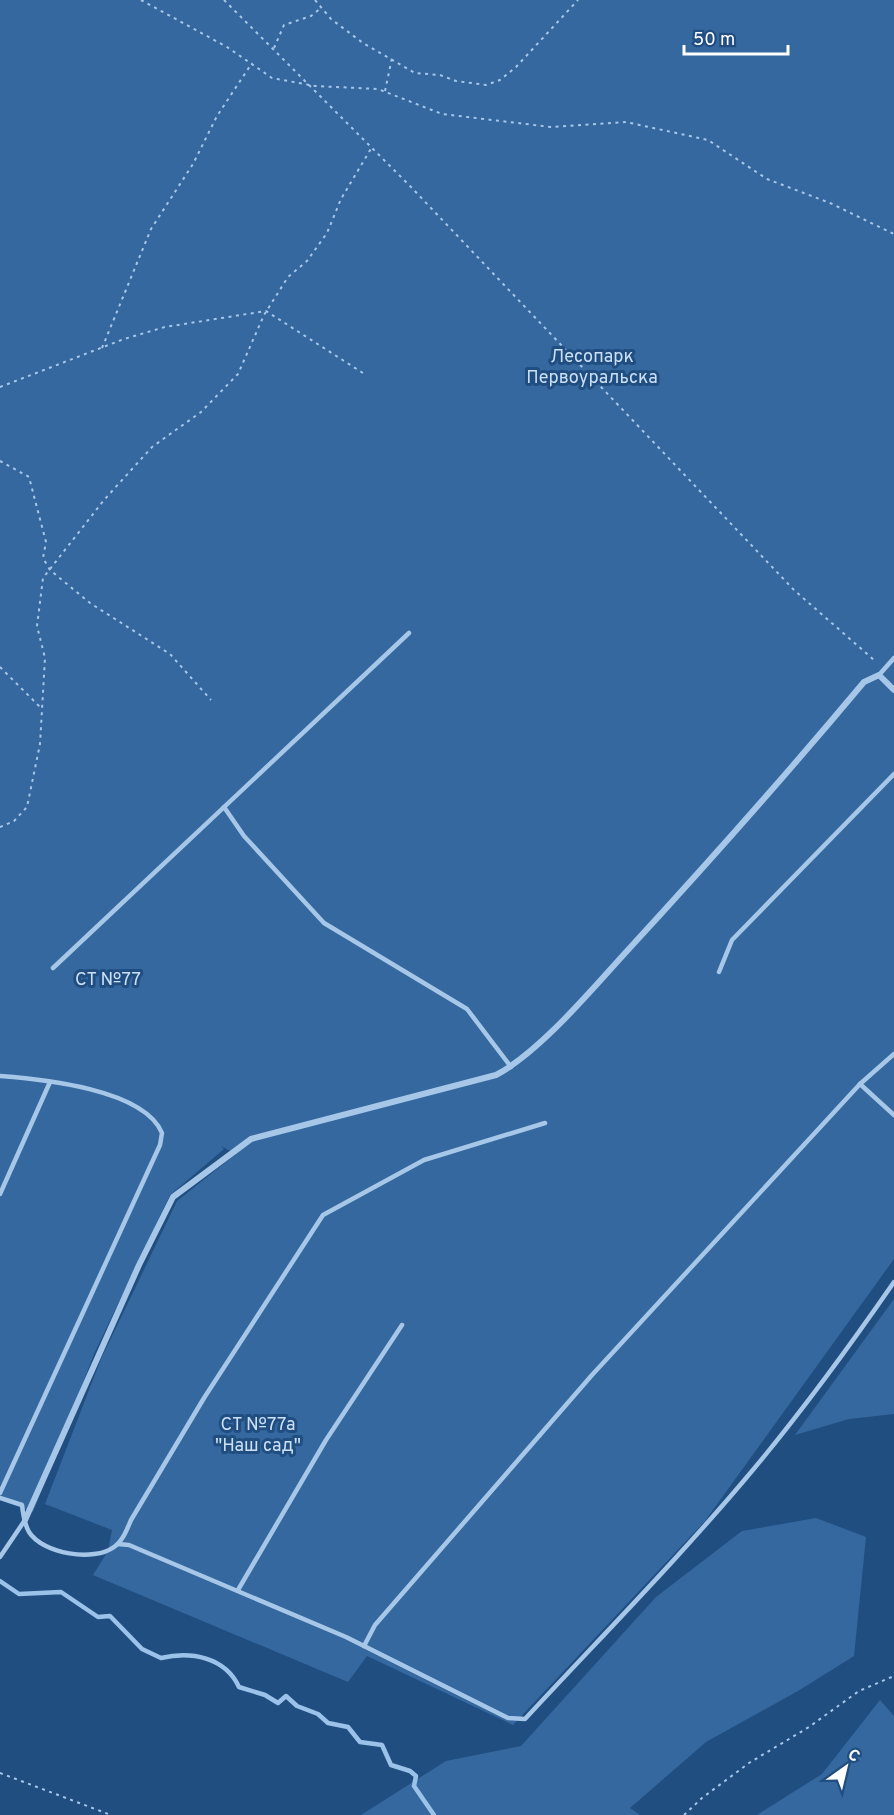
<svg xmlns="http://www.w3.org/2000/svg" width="894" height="1815" viewBox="0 0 894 1815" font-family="Overpass,sans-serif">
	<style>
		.green { fill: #35689f }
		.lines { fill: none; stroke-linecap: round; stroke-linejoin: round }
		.stream { stroke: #9bc2e9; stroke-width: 4.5 }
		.path { stroke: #a7c7e8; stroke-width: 2; stroke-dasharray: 3 4.5; stroke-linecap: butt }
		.service { stroke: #a7c7e8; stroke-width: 4.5 }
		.minor { stroke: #a7c7e8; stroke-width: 6 }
		.labels { text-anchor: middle; stroke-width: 6; stroke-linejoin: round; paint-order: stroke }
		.park-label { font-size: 18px; fill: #cbe0f6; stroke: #214e81 }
	</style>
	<rect width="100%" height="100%" fill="#214e81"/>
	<!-- green -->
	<g class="green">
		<polygon points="0,0 894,0 894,1259 705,1521 513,1725 367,1656 348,1682 93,1575 108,1551 112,1530 45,1504 101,1359 177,1201 236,1154 221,1146 224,1149 170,1195 94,1354 33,1512 0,1500"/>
		<polygon points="894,1299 894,1414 849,1419 795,1435"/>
		<polygon points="816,1518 866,1537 854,1656 798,1691 706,1742 630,1808 640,1815 361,1815 446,1761 521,1746 656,1597 742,1531"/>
		<polygon points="880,1700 894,1716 894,1815 757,1815 822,1774"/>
	</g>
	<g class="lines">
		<!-- stream -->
		<path class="stream" d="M0 1581 19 1594 61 1592 98 1617 110 1616 142 1649 161 1658C191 1651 225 1657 239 1687L265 1695 278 1703 286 1696 297 1706 318 1714 328 1723 348 1727 360 1742 382 1745 391 1765 410 1771 416 1776 414 1786 434 1815"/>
		<!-- path -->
		<g class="path">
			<polyline points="141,0 227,47 272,78 315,86 378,89 442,114 551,127 626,122 708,140 767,179 830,203 894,234"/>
			<polyline points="224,0 411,187 794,590 874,660"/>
			<polyline points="315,0 331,19 363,43 415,73 440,75 456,81 486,85 500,80 516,67 578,0"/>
			<polyline points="274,48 284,25 311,16 321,8"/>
			<polyline points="385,91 392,58"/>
			<polyline points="102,348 151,229 193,164 217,116 252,63"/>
			<polyline points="0,387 124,339 165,327 266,311 366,375"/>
			<polyline points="0,461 29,477 46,542 43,558 50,570 90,603 170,654 211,700"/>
			<polyline points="0,667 41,708"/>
			<polyline points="0,827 14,821 27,807 40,744 45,658 37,626 43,578 104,500 152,447 201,412 238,374 264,315 288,277 307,261 327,233 341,199 372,147"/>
			<polyline points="0,1773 111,1815"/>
			<polyline points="684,1815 702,1798 749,1763 809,1727 859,1691 894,1676"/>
		</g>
		<!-- service -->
		<g class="service">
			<polyline points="879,675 894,658"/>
			<polyline points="224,807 244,836 324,923 467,1009 511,1067"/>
			<polyline points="53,968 409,633"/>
			<polyline points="719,972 732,940 894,774"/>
			<path d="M0 1076C41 1079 144 1089 162 1133L160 1145 0 1493"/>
			<polyline points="860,1084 894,1115"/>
			<polyline points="0,1194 50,1082"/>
			<path d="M0 1498 22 1505C23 1514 25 1525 29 1532 43 1554 94 1562 114 1547 123 1541 127 1529 131 1520L204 1398 323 1215 424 1160 545 1123"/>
			<path d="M118 1544 129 1545 346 1637 508 1718 525 1719C601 1637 680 1557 752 1471 803 1410 849 1347 894 1282"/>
			<polyline points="0,1557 25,1520"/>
			<polyline points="238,1590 326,1440 402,1325"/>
			<polyline points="364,1646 375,1625 592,1375 860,1084 894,1054"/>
		</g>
		<!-- minor -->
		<path class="minor" d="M25 1520 139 1265 173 1197 251 1139 496 1075C540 1052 593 988 627 951 708 863 787 774 864 682L879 675 894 690"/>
	</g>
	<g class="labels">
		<!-- park labels -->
		<g class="park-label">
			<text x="592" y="362">Лесопарк<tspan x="592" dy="21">Первоуральска</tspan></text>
			<text x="108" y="985">СТ №77</text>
			<text x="258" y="1430">СТ №77а<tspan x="258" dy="21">"Наш сад"</tspan></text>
		</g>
	</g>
	<!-- north arrow -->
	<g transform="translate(846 1767) rotate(34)" stroke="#214e81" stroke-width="4.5" paint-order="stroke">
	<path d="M0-4.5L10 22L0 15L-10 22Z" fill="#ffffff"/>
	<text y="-9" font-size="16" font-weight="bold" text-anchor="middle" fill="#ffffff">С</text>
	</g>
	<!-- scale -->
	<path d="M684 45v9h104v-9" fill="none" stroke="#ffffff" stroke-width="3"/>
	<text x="693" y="45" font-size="18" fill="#ffffff" stroke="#214e81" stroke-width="4.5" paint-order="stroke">50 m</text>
</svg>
